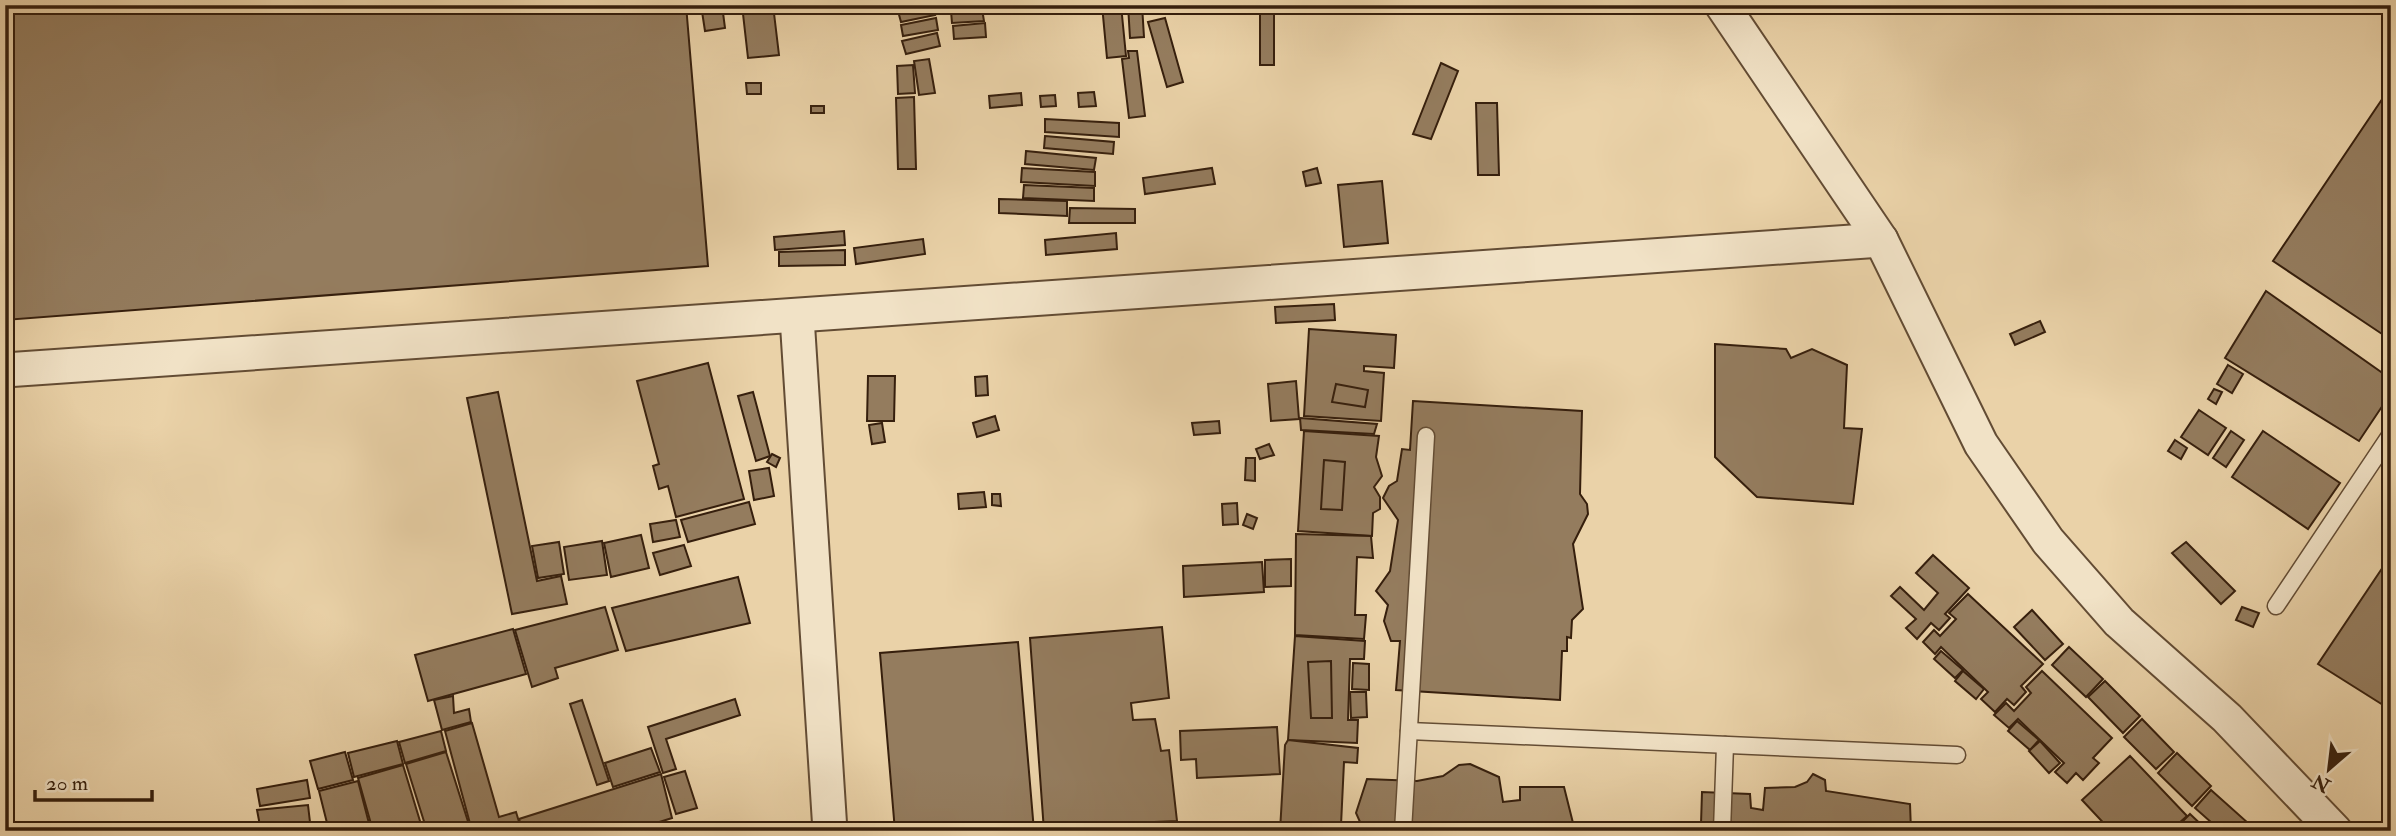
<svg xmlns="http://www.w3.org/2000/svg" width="2396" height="836" viewBox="0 0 2396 836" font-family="'IM FELL Double Pica',serif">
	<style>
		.building { fill: #947c5e; stroke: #361f0d; stroke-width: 2 }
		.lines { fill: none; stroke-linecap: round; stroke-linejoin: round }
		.service-casing { stroke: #634c34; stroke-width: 19 }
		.minor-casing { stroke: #634c34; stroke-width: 37 }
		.service { stroke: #f1e2c6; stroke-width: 16 }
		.minor { stroke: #f1e2c6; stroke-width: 33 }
	</style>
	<rect width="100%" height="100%" fill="#ead2a8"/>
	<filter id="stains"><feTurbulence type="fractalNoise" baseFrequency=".00286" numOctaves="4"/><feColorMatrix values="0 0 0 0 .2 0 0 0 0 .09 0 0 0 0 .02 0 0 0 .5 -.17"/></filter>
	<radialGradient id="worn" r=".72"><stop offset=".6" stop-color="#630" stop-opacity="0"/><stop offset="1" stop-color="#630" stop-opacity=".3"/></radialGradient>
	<!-- building -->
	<g class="building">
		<polygon points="5,5 686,5 708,266 5,320"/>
		<polygon points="701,5 722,5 725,28 705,31"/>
		<polygon points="742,5 773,5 779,55 748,58"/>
		<polygon points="932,5 935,15 901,22 898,11"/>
		<polygon points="1102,5 1121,5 1126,56 1107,58"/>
		<polygon points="1128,5 1142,5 1144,37 1130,38"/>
		<polygon points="1149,5 1163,5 1164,10 1151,13"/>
		<rect x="1260" y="5" width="14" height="60"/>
		<polygon points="982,9 984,21 952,23 951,11"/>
		<polygon points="936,18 938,30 903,36 901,25"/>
		<polygon points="1165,18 1183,82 1167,87 1148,22"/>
		<polygon points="985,23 986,37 954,39 953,26"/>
		<polygon points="937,33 940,46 906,54 902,41"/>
		<polygon points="1128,51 1137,51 1145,116 1129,118 1122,59 1129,58"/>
		<polygon points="929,59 935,93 919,95 914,61"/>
		<polygon points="1441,63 1458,71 1431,139 1413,134"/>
		<polygon points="913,65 915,93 898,94 897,66"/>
		<polygon points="746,83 761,83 761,94 747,94"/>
		<polygon points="2391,86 2391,340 2273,261"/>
		<polygon points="1094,92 1096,106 1079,107 1078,93"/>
		<polygon points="1021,93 1022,105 990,108 989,96"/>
		<polygon points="1055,95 1056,106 1041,107 1040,96"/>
		<polygon points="914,97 916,169 898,169 896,98"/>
		<polygon points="1476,103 1497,103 1499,175 1478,175"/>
		<rect x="811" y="106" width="13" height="7"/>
		<polygon points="1045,119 1119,123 1119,137 1045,132"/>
		<polygon points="1045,136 1114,142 1113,154 1044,148"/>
		<polygon points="1026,151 1096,158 1094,170 1025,164"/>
		<polygon points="1022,168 1095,172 1095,186 1021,182"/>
		<polygon points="1212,168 1215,184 1145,194 1143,178"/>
		<polygon points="1317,168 1321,183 1306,186 1303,172"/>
		<polygon points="1382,181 1388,243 1344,247 1338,185"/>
		<polygon points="1024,185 1094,188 1094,201 1023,198"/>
		<polygon points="999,199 1067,201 1067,216 999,213"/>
		<polygon points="1070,208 1135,209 1135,223 1069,223"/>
		<polygon points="844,231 845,245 775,250 774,237"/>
		<polygon points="1116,233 1117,249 1046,255 1045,240"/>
		<polygon points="923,239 925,254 856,264 854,248"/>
		<polygon points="845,250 845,265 779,266 779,252"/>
		<polygon points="2266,291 2391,379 2391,393 2359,441 2225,358"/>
		<polygon points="1334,304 1335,320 1276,323 1275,307"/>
		<polygon points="2040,321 2045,332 2015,345 2010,334"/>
		<polygon points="1309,329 1396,335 1394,368 1364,366 1364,371 1384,373 1381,421 1304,416"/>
		<polygon points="1715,344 1786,349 1791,358 1812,349 1847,365 1844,428 1862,429 1853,504 1757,497 1715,457"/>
		<polygon points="708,363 744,499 676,517 668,486 659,489 653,466 659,464 637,381"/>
		<polygon points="2228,365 2243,374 2232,393 2217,384"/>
		<polygon points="868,376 895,376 894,421 867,421"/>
		<polygon points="987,376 988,395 976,396 975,377"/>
		<polygon points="1296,381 1299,419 1271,421 1268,384"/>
		<polygon points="1336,384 1368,390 1365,407 1332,402"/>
		<polygon points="2214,389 2222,392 2216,404 2208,399"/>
		<polygon points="498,392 537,581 561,576 567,604 512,614 467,398"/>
		<polygon points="753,392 770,456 756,461 738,396"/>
		<polygon points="1413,401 1582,411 1580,494 1587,504 1588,514 1573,544 1583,609 1572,620 1571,638 1567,637 1567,651 1562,651 1560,700 1396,690 1400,641 1391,641 1384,621 1388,605 1376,591 1390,571 1398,520 1383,498 1389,486 1397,481 1402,449 1410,450"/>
		<polygon points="2199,410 2226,428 2208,455 2181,437"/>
		<polygon points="995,416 999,430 977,437 973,423"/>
		<polygon points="1300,418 1377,424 1374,434 1301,430"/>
		<polygon points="1219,421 1220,433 1194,435 1192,423"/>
		<polygon points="882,423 885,442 872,444 869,425"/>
		<polygon points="1304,431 1379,436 1376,457 1382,476 1374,487 1380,497 1380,509 1373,513 1372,536 1298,531"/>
		<polygon points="2231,431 2244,440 2226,467 2213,458"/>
		<polygon points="2263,431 2340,483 2308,529 2232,477"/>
		<polygon points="2175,440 2187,448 2181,459 2168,451"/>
		<polygon points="1269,444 1274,455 1260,459 1256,449"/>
		<polygon points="772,454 780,458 776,467 767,462"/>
		<polygon points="1246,458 1255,458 1255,481 1245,480"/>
		<polygon points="1324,460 1345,462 1342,510 1321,509"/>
		<polygon points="769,468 774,496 754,500 749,471"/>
		<polygon points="984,492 986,507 959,509 958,494"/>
		<polygon points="992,494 1000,494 1001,506 992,505"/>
		<polygon points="749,502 755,524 688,542 681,520"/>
		<polygon points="1237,503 1238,524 1223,525 1222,504"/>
		<polygon points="1247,514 1257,518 1253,529 1243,525"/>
		<polygon points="676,520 680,537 653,542 650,524"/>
		<polygon points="1296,534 1371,536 1373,558 1357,557 1355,615 1366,615 1364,639 1295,635"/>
		<polygon points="641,535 649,568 611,577 604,543"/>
		<polygon points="602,541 607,575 569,580 564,547"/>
		<polygon points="559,542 564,574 538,578 532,546"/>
		<polygon points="2186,542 2235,591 2221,604 2172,553"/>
		<polygon points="684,545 691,566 660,575 653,553"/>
		<polygon points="1933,555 1969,588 1945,614 1950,618 1939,630 1931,623 1917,639 1906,628 1916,619 1891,596 1900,587 1924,610 1938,593 1916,573"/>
		<polygon points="2391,555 2391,710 2318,664"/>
		<polygon points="1291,559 1291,586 1265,587 1265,560"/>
		<polygon points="1262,562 1264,592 1184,597 1183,566"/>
		<polygon points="738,577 750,623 626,651 612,608"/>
		<polygon points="1968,594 2043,664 2021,686 2026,692 2014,705 2007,699 1995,712 1981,699 1988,692 1941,647 1935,654 1923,642 1934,630 1940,636 1956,619 1949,613"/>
		<polygon points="605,607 618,650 555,668 558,678 532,687 515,630"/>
		<polygon points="2242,607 2259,613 2253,627 2236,620"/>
		<polygon points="2032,610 2063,644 2045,660 2014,627"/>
		<polygon points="1162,627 1169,698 1131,703 1133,720 1155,719 1161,751 1169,750 1177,821 1110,824 1111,831 1044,831 1030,638"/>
		<polygon points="513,629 526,674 428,701 415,655"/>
		<polygon points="1295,636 1365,641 1364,659 1350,659 1348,720 1358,720 1357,743 1288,740"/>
		<polygon points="1018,642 1034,831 895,831 880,653"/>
		<polygon points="2069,647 2103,679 2086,697 2052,665"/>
		<polygon points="1941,651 1963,670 1955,678 1934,659"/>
		<polygon points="1331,661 1332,718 1311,718 1308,662"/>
		<polygon points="1353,663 1369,664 1369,690 1352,689"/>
		<polygon points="1963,671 1984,689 1976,699 1955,681"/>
		<polygon points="2042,671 2112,738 2093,758 2099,763 2083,780 2076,773 2067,783 2055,772 2064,763 2018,719 2009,728 1994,715 2006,703 2014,711 2031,693 2026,687"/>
		<polygon points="2105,681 2140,716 2123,733 2088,697"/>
		<polygon points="1350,692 1366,692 1367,717 1351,718"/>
		<polygon points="453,696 454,713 469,709 471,722 442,730 434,700"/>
		<polygon points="735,699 740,715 666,739 676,769 663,773 648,727"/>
		<polygon points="582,700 609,781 597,785 570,704"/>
		<polygon points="2142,719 2174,752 2156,769 2124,737"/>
		<polygon points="2017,721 2039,740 2030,750 2008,731"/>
		<polygon points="472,723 499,817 516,812 520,825 499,831 472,831 445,731"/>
		<polygon points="1277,727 1280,774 1197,778 1196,759 1181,760 1180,731"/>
		<polygon points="441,731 446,751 405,763 399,742"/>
		<polygon points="1288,740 1358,748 1357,763 1344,762 1341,825 1354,826 1354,831 1280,831 1285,745"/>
		<polygon points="397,741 403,764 354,777 348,753"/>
		<polygon points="2040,741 2060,763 2049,773 2029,751"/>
		<polygon points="651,748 660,772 613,787 605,763"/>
		<polygon points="345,752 353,780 318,789 310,761"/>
		<polygon points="446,752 471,831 427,831 406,764"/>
		<polygon points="2177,753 2211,786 2192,806 2158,773"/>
		<polygon points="2130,756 2187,816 2170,831 2111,831 2082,800"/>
		<polygon points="1470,764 1499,777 1503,802 1520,800 1520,787 1564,787 1575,831 1364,831 1356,813 1367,779 1417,781 1443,776 1459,765"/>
		<polygon points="403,765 423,831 373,831 358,778"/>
		<polygon points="685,771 697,808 676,814 664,777"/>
		<polygon points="661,774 672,818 631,831 523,831 519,819"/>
		<polygon points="1813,774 1825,780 1826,791 1910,804 1911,831 1695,831 1701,824 1702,792 1750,794 1751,808 1763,810 1765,788 1795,787 1807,782"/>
		<polygon points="307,780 310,798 260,806 257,789"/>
		<polygon points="358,781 371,831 329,831 319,791"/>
		<polygon points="2211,790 2248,823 2241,831 2221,831 2195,808"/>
		<polygon points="308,805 311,831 261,831 257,810"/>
		<polygon points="2190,814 2208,831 2173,831"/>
		<polygon points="744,825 746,831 724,831"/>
	</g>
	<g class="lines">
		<defs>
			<g id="service">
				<polyline points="2276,606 2391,434"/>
				<polyline points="1409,731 1957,755"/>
				<polyline points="1403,831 1426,436"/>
				<polyline points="1722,831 1725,745"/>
			</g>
			<g id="minor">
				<polyline points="1722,5 1881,240 1981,444 2048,541 2119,622 2227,718 2335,831"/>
				<polyline points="797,317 830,831"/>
				<polyline points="5,370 1881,240"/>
			</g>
		</defs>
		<!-- service casing -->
		<use href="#service" class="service-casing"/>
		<!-- minor casing -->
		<use href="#minor" class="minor-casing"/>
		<!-- service -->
		<use href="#service" class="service"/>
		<!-- minor -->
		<use href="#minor" class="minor"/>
	</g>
	<!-- margin -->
	<rect width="2396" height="836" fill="none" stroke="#ead2a8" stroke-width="28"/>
	<rect x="7" y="7" width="2382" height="822" fill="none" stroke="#361f0d" stroke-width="3.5"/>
	<rect x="14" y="14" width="2368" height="808" fill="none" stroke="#361f0d" stroke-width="2"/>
	<!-- north arrow -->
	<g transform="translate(2329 769) rotate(208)" stroke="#f1e2c6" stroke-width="5" paint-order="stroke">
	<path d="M0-5L12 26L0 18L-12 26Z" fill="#361f0d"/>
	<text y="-10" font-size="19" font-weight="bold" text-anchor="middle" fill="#361f0d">N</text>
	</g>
	<!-- scale -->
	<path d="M35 790v10h117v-10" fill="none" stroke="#361f0d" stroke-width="3.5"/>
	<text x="46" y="790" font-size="21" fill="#361f0d" stroke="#f1e2c6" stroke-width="5" paint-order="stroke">20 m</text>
	<rect width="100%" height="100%" filter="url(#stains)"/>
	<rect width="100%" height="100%" fill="url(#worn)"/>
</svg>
